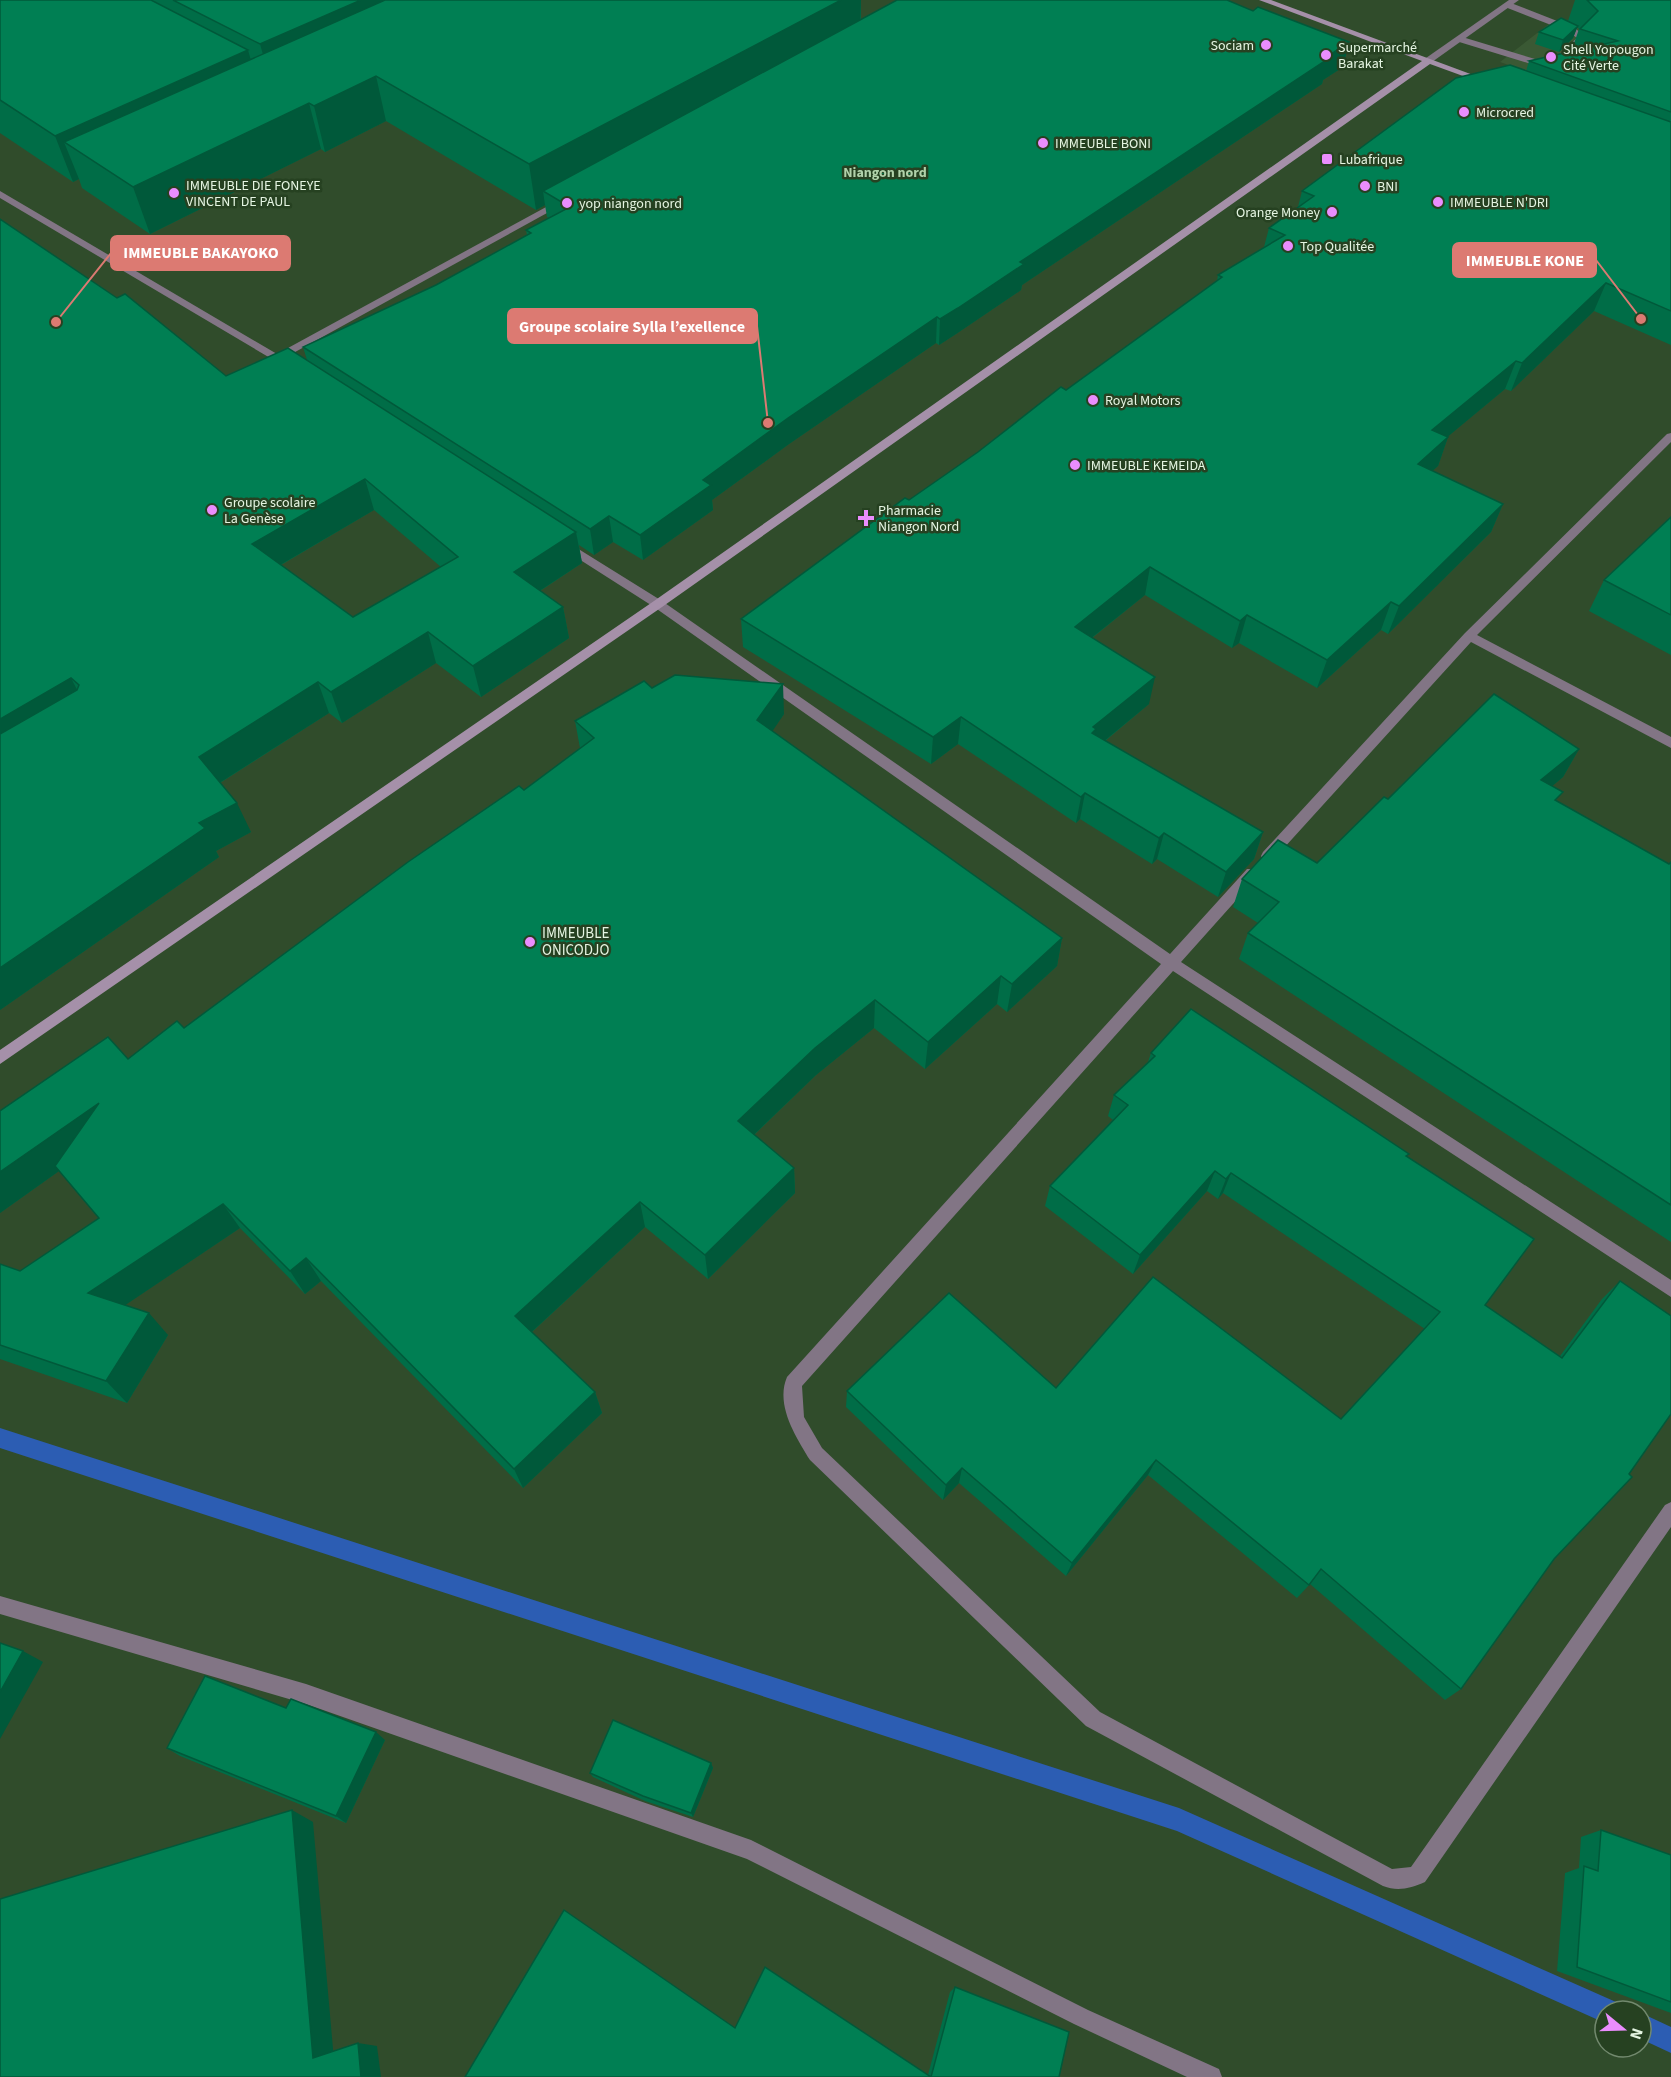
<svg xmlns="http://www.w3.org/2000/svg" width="1671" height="2077" viewBox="0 0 1671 2077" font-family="'Source Sans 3',sans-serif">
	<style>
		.built { fill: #3a5934 }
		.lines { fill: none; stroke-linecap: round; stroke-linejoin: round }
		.stream { fill: #2c5db3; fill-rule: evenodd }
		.lane { fill: #827585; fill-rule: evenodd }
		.street { fill: #827585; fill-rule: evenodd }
		.secondary { fill: #a590a9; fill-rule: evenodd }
		.wall { fill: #006d47; fill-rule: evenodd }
		.shaded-wall { fill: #00593a }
		.building { fill: #007f53; stroke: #00593a; stroke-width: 1.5; fill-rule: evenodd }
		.poi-dot { fill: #ea8dfd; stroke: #264121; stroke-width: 2 }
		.labels { text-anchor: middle; stroke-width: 5; stroke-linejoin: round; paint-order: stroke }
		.far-poi-label { font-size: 14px; fill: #e5f5e2; stroke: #264121; text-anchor: start }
		.far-neighbourhood-label { font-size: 14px; font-weight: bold; fill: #b1d2ab; stroke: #264121 }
		.poi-label { font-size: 15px; fill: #e5f5e2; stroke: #264121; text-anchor: start }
		.leader { fill: none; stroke: #dc7a72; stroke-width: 2 }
		.callout-dot { fill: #dc7a72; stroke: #264121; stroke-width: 2 }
		.callout { fill: #dc7a72; stroke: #dc7a72; stroke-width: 2 }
		.callout-label { font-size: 16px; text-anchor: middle; font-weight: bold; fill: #fff }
	</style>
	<rect width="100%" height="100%" fill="#304c2b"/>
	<!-- built -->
	<polygon class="built" points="1554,20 1625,44 1572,87 1500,62"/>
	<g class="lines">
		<!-- stream -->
		<g class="stream">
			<polygon points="0,1428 1179,1808 1616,2002 1620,2011 1605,2011 1605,2023 1177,1831 0,1448"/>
			<polygon points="1641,2013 1671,2027 1671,2053 1641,2039"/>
		</g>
		<!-- lane -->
		<polygon class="lane" points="1505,3 1511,3 1575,28 1586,38 1554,67 1531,64 1456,41 1455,39 1459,36 1535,59 1552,61 1577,38 1569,32 1505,7"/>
		<!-- street -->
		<g class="street">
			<polygon points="1509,0 1519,0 1432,62 1426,62 1426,58"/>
			<polygon points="0,191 277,354 559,200 567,202 277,362 0,198"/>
			<polygon points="1671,433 1671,442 1477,635 1671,737 1671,748 1471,642 1273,860 1263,860 1261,856 1263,852 1465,633 1667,434"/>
			<path d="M564 540 662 601 1170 954 1247 869H1257L1259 873 1257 877 1181 962 1671 1280V1297L1173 971 802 1386 804 1417 822 1448 1100 1712 1392 1869 1411 1867 1665 1505 1671 1502V1527L1425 1882C1411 1888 1398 1892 1383 1886L1086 1726 810 1460C796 1437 775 1405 787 1377L1161 964 654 607 560 547 558 544Z"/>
			<polygon points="0,1596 306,1684 751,1840 1088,2010 1219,2069 1222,2077 1187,2077 1074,2024 747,1859 306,1704 0,1614"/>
		</g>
		<!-- secondary -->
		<polygon class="secondary" points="1259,0 1271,0 1492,82 1485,84 1430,64 662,607 0,1064 0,1050 654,601 1422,61"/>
	</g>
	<!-- wall -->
	<g class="wall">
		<path d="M0 0H861V20L1253 11 1349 42 1343 67 1323 80 1322 84 1022 285 1021 290 956 334 939 345 936 343 789 444 712 500 713 510 643 560 613 542 594 555 579 545 582 563 540 591 563 607 569 638 481 697 436 663 342 723 329 713 220 783 251 832 216 851 219 857 0 1010V219L226 376 307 360 303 347 436 285 527 235 526 230 549 218 547 217 545 205 536 210 386 121 325 152 321 149 150 234 82 188 79 179 73 182 0 133ZM374 510 441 567 353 617 281 565Z"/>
		<polygon points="1575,0 1671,0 1671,345 1594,311 1511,391 1505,389 1447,437 1448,437 1438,466 1432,471 1503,504 1491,532 1388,634 1381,630 1317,688 1239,643 1232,648 1145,595 1092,638 1149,704 1105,741 1263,832 1254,859 1218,897 1157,859 1152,864 1080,819 1076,823 958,744 931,764 743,647 741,619 1066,390 1217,281 1218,275 1264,247 1269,228 1298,207 1302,191 1526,71 1529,61 1571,52 1579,29 1577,27 1573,38 1559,52 1535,44 1539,32 1568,21"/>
		<polygon points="1671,517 1671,655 1589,611 1604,580"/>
		<polygon points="652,688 784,714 772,731 1062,938 1057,966 1007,1012 997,1004 925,1069 874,1028 816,1075 754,1135 794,1168 795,1193 708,1279 645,1227 532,1332 595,1392 602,1413 523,1488 321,1281 305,1294 240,1228 125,1305 168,1335 127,1403 0,1359 0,1264 20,1271 99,1219 59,1171 0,1213 128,1059 184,1028 524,790 580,748 575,721"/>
		<polygon points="1579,749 1563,777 1552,786 1557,802 1669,864 1671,862 1671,1242 1239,959 1248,933 1258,923 1233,907 1242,879 1317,863 1388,799"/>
		<polygon points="1151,1053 1407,1157 1485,1305 1560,1356 1602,1299 1620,1281 1554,1559 1461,1689 1445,1700 1310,1584 1297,1598 1148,1475 1066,1576 959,1483 943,1500 846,1407 847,1391 1056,1388 1341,1419 1425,1329 1223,1193 1218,1199 1207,1191 1133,1274 1045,1206 1050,1186 1113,1120 1108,1116 1114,1095 1148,1062"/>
		<polygon points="385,1740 346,1823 180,1756 167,1748"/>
		<polygon points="711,1763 713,1768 693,1817 645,1801 593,1777 590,1773"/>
		<polygon points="1601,1830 1671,1855 1671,2013 1557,1971 1565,1873 1579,1868 1581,1837"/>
		<polygon points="955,1987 1059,2077 465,2077 735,2028 928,2075 950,1992"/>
	</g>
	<!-- shaded-wall -->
	<g class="shaded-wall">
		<polygon points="361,0 471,0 273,90 260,44"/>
		<polygon points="841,0 861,0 860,34 543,191 545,205 536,210 529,164"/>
		<polygon points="1578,26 1573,38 1559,52 1563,40"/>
		<polygon points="1349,42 1343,67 1323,80 1322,84 1022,285 1021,290 956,334 939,345 940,319 1020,262"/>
		<polygon points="248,50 261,96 64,142 79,179 73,182 55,136"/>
		<polygon points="376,76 386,121 325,152 314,106"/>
		<polygon points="309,103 321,149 150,234 133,187"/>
		<polygon points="1606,283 1594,311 1511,391 1522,363"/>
		<polygon points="937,317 936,343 789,444 712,500 713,510 643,560 640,535 703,480 788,418"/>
		<polygon points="1516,361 1505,389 1422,458 1432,430"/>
		<polygon points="1448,437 1438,466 1408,492 1418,464"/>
		<polygon points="365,479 374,510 263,575 252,544"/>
		<polygon points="1503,504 1491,532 1388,634 1399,606"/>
		<polygon points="609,516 613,542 594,555 590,529"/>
		<polygon points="576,532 582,563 521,603 514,572"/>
		<polygon points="1150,567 1145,595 1070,655 1075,627"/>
		<polygon points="1391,602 1381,630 1317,688 1327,660"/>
		<polygon points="563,607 569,638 481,697 473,666"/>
		<polygon points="1247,615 1239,643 1232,648 1240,621"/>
		<polygon points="428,632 436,663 342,723 331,692"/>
		<polygon points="1155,677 1149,704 1092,751 1087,760 1093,727"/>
		<polygon points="71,678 87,709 0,760 0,719"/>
		<polygon points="318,682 329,713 213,787 199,757"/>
		<polygon points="783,684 784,714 759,751 757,720"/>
		<polygon points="961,717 958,744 931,764 933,737"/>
		<polygon points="1579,749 1563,777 1526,808 1541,780"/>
		<polygon points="1085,793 1080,819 1076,823 1081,797"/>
		<polygon points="237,803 251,832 216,851 219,857 0,1010 0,968 199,823"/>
		<polygon points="1263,832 1254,859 1218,897 1226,872"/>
		<polygon points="1164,833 1157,859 1152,864 1159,838"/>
		<polygon points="1062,938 1057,966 1007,1012 1012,984"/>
		<polygon points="1001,976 997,1004 925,1069 928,1042"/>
		<polygon points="875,1000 874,1028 816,1075 741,1147 738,1121 815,1048"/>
		<polygon points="99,1103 118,1129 0,1213 0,1172"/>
		<polygon points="794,1168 795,1193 708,1279 705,1255"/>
		<polygon points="1215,1171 1207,1191 1133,1274 1140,1255"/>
		<polygon points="1231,1173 1223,1193 1218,1199 1226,1179"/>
		<polygon points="640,1202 645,1227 524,1339 515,1316"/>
		<polygon points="223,1204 240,1228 109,1316 88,1293"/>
		<polygon points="306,1258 321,1281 305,1294 290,1271"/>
		<polygon points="149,1313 168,1335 127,1403 106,1381"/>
		<polygon points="595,1392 602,1413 523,1488 514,1469"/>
		<polygon points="1156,1460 1148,1475 1066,1576 1072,1563"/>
		<polygon points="962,1468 959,1483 943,1500 946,1485"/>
		<polygon points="23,1651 43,1662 0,1739 0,1692"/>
		<polygon points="376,1732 385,1740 346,1823 336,1816"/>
		<polygon points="711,1763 713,1768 693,1817 691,1813"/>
		<polygon points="292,1810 313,1822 334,2060 313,2058"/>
		<polygon points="358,2043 377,2046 381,2077 361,2077"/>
	</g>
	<!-- building -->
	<g class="building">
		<polygon points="0,0 151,0 248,50 55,136 0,100"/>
		<polygon points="173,0 361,0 260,44"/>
		<polygon points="385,0 841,0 529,164 376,76 314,106 309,103 133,187 64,142"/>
		<polygon points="897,0 1227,0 1253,11 1258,7 1349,42 1325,58 1328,59 1020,262 1024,264 958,308 940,319 937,317 788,418 703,480 711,485 640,535 609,516 590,529 303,347 436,285 531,233 526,230 570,207 543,191"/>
		<polygon points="1587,0 1671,0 1671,112 1529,61 1618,41 1580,29 1598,11"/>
		<polygon points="1561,18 1578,26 1563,40 1539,32"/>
		<polygon points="1510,65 1671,122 1671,311 1606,283 1522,363 1516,361 1432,430 1448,437 1418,464 1503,504 1399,606 1391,602 1327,660 1247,615 1240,621 1150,567 1075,627 1155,677 1093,727 1096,729 1092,733 1263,832 1226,872 1164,833 1159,838 1085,793 1081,797 961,717 933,737 741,619 905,498 909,500 978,452 1061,387 1066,390 1222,277 1218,275 1285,235 1269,228 1314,196 1302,191 1456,78"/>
		<path d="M0 219 117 298 125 294 226 376 288 348 576 532 514 572 563 607 473 666 428 632 331 692 318 682 199 757 237 803 199 823 205 828 0 968V734L77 690 79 685 71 678 0 719ZM365 479 458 557 353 617 252 544Z"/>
		<polygon points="1671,517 1671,615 1604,580"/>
		<polygon points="675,675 783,684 757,720 1062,938 1012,984 1001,976 928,1042 875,1000 815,1048 738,1121 794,1168 705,1255 640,1202 515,1316 595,1392 514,1469 306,1258 290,1271 223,1204 88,1293 149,1313 106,1381 0,1345 0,1264 20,1271 99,1218 55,1166 99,1103 0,1172 0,1111 108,1037 128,1059 177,1021 184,1028 408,862 519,786 524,790 594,738 575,721 644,681 652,688"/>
		<polygon points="1494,694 1579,749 1541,780 1563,792 1555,800 1669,864 1671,862 1671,1205 1248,933 1279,902 1242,879 1278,840 1317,863 1384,797 1388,799"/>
		<polygon points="1191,1009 1409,1154 1406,1156 1534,1239 1485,1305 1562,1358 1620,1281 1671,1316 1671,1414 1629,1474 1632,1477 1554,1559 1461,1689 1321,1569 1309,1585 1156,1460 1072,1563 962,1468 946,1485 847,1391 949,1293 1056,1388 1153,1277 1341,1419 1440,1312 1231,1173 1226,1179 1215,1171 1140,1255 1050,1186 1128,1105 1114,1095 1155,1056 1151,1053"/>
		<polygon points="0,1643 23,1651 0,1692"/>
		<polygon points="205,1676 286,1708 291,1699 376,1732 336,1816 167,1748"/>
		<polygon points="613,1720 711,1763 691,1813 643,1796 590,1773"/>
		<polygon points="292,1810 313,2058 358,2043 361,2077 0,2077 0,1899"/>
		<polygon points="1601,1830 1671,1855 1671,2002 1577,1967 1584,1866 1598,1871"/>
		<polygon points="564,1910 735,2028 765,1967 931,2077 465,2077"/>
		<polygon points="955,1987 1069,2032 1059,2077 931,2077"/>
	</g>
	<!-- markers -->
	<g class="poi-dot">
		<circle cx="1266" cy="45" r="6"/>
		<circle cx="1326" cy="55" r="6"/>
		<circle cx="1551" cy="57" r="6"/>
		<circle cx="1464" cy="112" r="6"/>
		<circle cx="1043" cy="143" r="6"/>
		<rect x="1321" y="153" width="12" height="12" rx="3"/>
		<circle cx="1365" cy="186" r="6"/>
		<circle cx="174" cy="193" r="6"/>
		<circle cx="1438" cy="202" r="6"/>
		<circle cx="567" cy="203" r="6"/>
		<circle cx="1332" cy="212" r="6"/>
		<circle cx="1288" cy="246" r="6"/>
		<circle cx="1093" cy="400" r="6"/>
		<circle cx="1075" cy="465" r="6"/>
		<circle cx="212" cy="510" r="6"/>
		<path d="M863 509h6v6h6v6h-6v6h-6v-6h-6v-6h6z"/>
		<circle cx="530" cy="942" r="6"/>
	</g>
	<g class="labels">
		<!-- far-poi labels -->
		<g class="far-poi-label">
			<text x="1254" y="50" text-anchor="end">Sociam</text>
			<text x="1338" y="52">Supermarché<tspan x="1338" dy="16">Barakat</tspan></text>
			<text x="1563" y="54">Shell Yopougon<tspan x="1563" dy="16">Cité Verte</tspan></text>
			<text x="1476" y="117">Microcred</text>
			<text x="1055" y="148">IMMEUBLE BONI</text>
			<text x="1339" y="164">Lubafrique</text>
			<text x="186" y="190">IMMEUBLE DIE FONEYE<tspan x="186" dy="16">VINCENT DE PAUL</tspan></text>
			<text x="1377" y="191">BNI</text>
			<text x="1450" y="207">IMMEUBLE N'DRI</text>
			<text x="579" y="208">yop niangon nord</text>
			<text x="1320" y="217" text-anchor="end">Orange Money</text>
			<text x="1300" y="251">Top Qualitée</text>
			<text x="1105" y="405">Royal Motors</text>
			<text x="1087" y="470">IMMEUBLE KEMEIDA</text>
			<text x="224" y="507">Groupe scolaire<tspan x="224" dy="16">La Genèse</tspan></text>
			<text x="878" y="515">Pharmacie<tspan x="878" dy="16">Niangon Nord</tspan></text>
		</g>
		<!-- far-neighbourhood labels -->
		<g class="far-neighbourhood-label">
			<text x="885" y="177">Niangon nord</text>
		</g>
		<!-- poi labels -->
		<g class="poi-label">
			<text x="542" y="938">IMMEUBLE<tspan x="542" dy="17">ONICODJO</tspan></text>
		</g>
	</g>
	<!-- callouts -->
	<path class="leader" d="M56 322L111 253M1641 319L1596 260M768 423L757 326"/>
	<g class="callout-dot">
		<circle cx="56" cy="322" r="6"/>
		<circle cx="1641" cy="319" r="6"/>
		<circle cx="768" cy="423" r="6"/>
	</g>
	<g class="callout">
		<rect x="111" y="236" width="179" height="34" rx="6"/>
		<rect x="1453" y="243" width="143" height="34" rx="6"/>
		<rect x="508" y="309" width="249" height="34" rx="6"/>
	</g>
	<g class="callout-label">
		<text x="201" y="258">IMMEUBLE BAKAYOKO</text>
		<text x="1525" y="266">IMMEUBLE KONE</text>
		<text x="632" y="332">Groupe scolaire Sylla l’exellence</text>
	</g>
	<!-- north arrow -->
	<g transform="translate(1623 2029) rotate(109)"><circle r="28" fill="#264121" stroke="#72896e" stroke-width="1.5"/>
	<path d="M0-4.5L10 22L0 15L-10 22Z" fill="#ea8dfd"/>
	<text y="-9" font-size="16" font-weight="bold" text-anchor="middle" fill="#e5f5e2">N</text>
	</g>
</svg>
